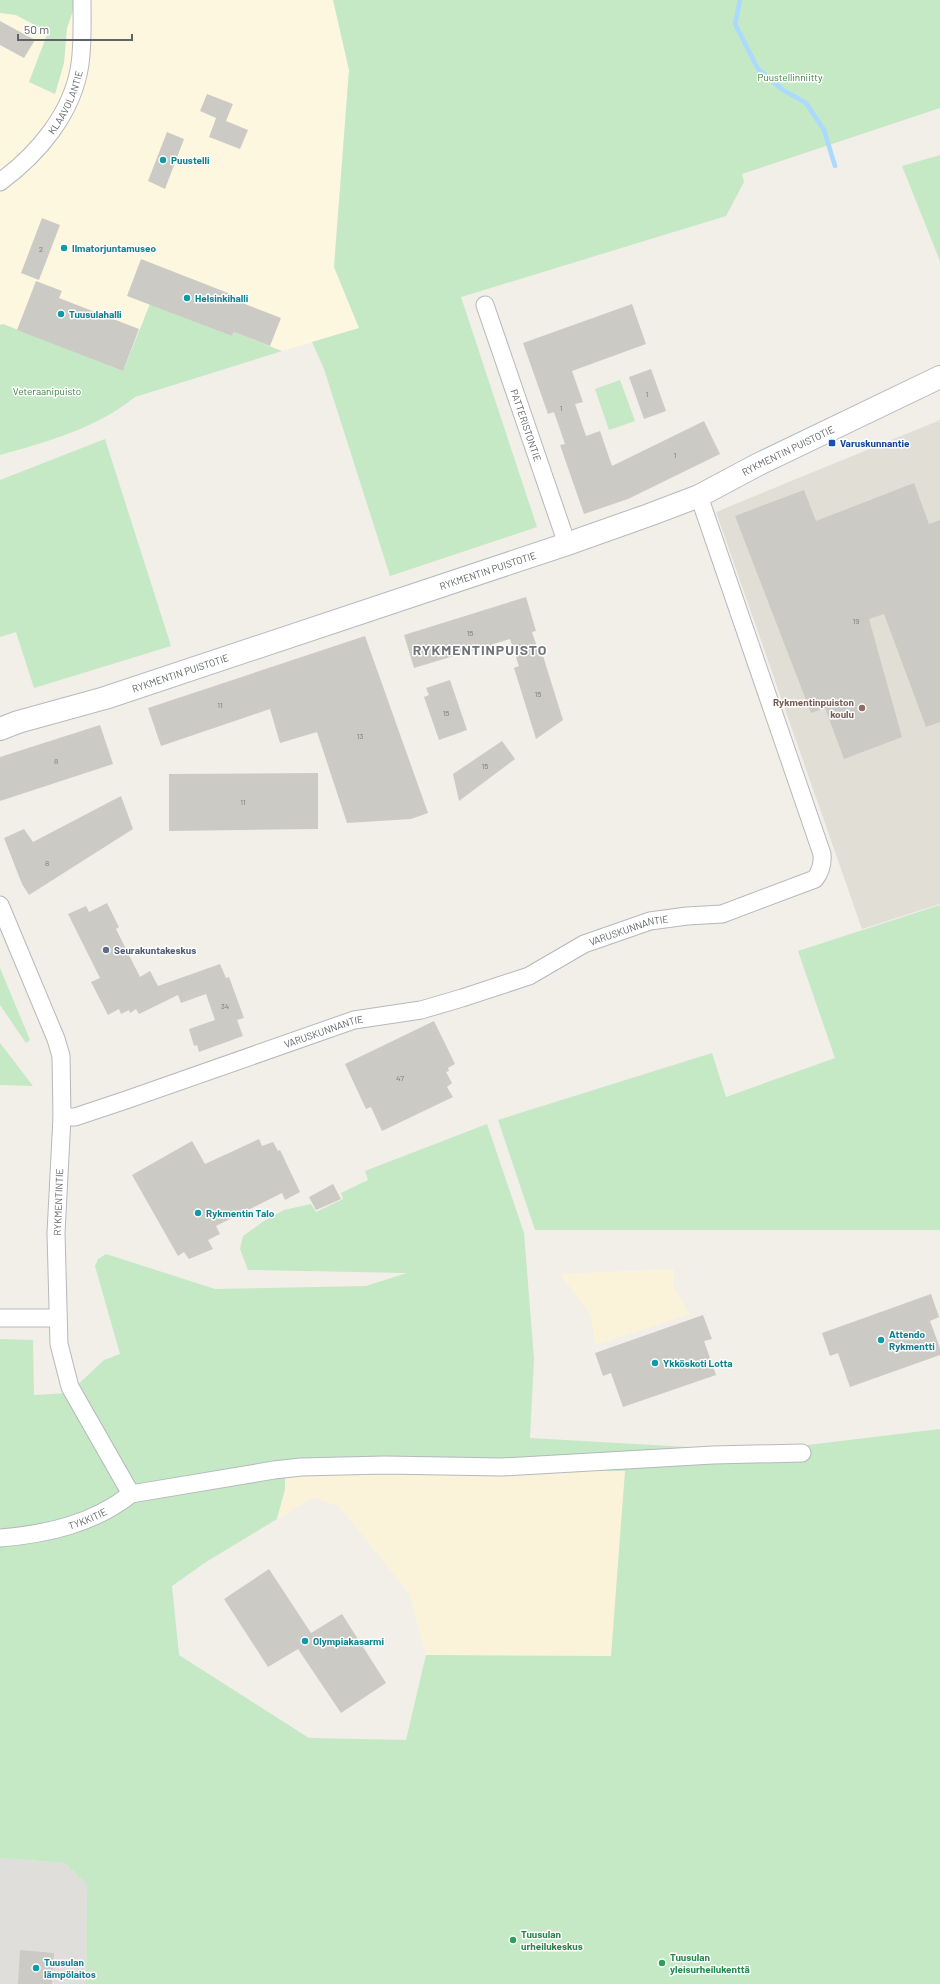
<svg xmlns="http://www.w3.org/2000/svg" width="940" height="1984" viewBox="0 0 940 1984" font-family="Barlow,sans-serif">
	<style>
		.commercial { fill: #fef7e0 }
		.industrial { fill: #e0deda }
		.education { fill: #e1ded6 }
		.green { fill: #c5e8c5; fill-rule: evenodd }
		.sand { fill: #fbf3d9 }
		.lines { fill: none; stroke-linecap: round; stroke-linejoin: round }
		.stream { stroke: #aadaff; stroke-width: 4.5 }
		.building { fill: #cccac5 }
		.street-casing { stroke: #b5b8bc; stroke-width: 19 }
		.secondary-casing { stroke: #b6babf; stroke-width: 24 }
		.street { stroke: #fff; stroke-width: 17 }
		.secondary { stroke: #fff; stroke-width: 22 }
		.culture-dot { fill: #0f9aa8; stroke: #fff; stroke-width: 1.5 }
		.transit-dot { fill: #1a4fb4; stroke: #fff; stroke-width: 1.5 }
		.education-dot { fill: #8d6e63; stroke: #fff; stroke-width: 1.5 }
		.service-dot { fill: #5c6f8a; stroke: #fff; stroke-width: 1.5 }
		.leisure-dot { fill: #2e9e5b; stroke: #fff; stroke-width: 1.5 }
		.labels { text-anchor: middle; stroke-width: 3; stroke-linejoin: round; paint-order: stroke }
		.number-label { font-size: 8px; fill: #7a7d7f }
		.park-label { font-size: 10px; fill: #348238; stroke: #fff }
		.street-label { font-size: 10px; fill: #5f6368; stroke: #fff }
		.culture-label { font-size: 10px; font-weight: bold; fill: #0d838f; stroke: #fff; text-anchor: start }
		.transit-label { font-size: 10px; font-weight: bold; fill: #164399; stroke: #fff; text-anchor: start }
		.education-label { font-size: 10px; font-weight: bold; fill: #785e54; stroke: #fff; text-anchor: end }
		.service-label { font-size: 10px; font-weight: bold; fill: #4e5e75; stroke: #fff; text-anchor: start }
		.leisure-label { font-size: 10px; font-weight: bold; fill: #27864d; stroke: #fff; text-anchor: start }
		.district-label { font-size: 14px; font-weight: bold; letter-spacing: 1px; fill: #70757a; stroke: #fff }
	</style>
	<rect width="100%" height="100%" fill="#f1efe8"/>
	<!-- commercial -->
	<polygon class="commercial" points="66,0 333,0 349,70 334,267 359,328 282,351 234,332 232,336 150,304 123,371 3,324 0,325 0,13 16,15 49,32 29,82 55,94 64,63"/>
	<!-- industrial -->
	<polygon class="industrial" points="0,1858 65,1863 87,1885 86,1984 0,1984"/>
	<!-- education -->
	<polygon class="education" points="940,420 940,904 862,929 716,512"/>
	<!-- green -->
	<g class="green">
		<polygon points="0,0 75,0 75,5 67,28 64,63 55,94 29,82 48,32 16,15 0,13"/>
		<polygon points="333,0 940,0 940,108 742,174 744,182 726,216 461,297 537,527 390,576 324,369 312,342 359,328 334,267 349,70"/>
		<polygon points="940,155 940,261 902,166"/>
		<path d="M150 304 232 336 234 332 282 351 135 397C97 428 47 442 0 455V325L3 324 123 371Z"/>
		<polygon points="620,380 635,421 609,430 595,389"/>
		<polygon points="105,439 171,646 34,688 16,632 0,637 0,480"/>
		<polygon points="940,905 940,1230 535,1230 498,1120 712,1053 726,1097 835,1058 798,951"/>
		<polygon points="0,968 30,1040 26,1043 0,1005"/>
		<polygon points="0,1043 33,1086 0,1085"/>
		<path d="M487 1124 524 1233 534 1359 530 1438 758 1451 940 1429V1984H86L87 1885 65 1863 0 1858V1339L33 1340 34 1395 69 1393 104 1360 120 1354 95 1266 98 1259 106 1254 215 1289 366 1286 407 1273 248 1270 240 1249 243 1236 264 1221 284 1210 311 1204 316 1212 343 1199 341 1193 368 1180 365 1171ZM285 1465 312 1469 611 1655H426L406 1740 309 1738 179 1655 172 1586 206 1562 277 1519 285 1490Z"/>
	</g>
	<!-- sand -->
	<g class="sand">
		<polygon points="674,1269 673,1287 690,1314 595,1345 591,1315 560,1274"/>
		<polygon points="285,1465 312,1469 625,1471 611,1656 426,1655 409,1593 339,1506 313,1498 277,1519 285,1490"/>
	</g>
	<g class="lines">
		<!-- stream -->
		<polyline class="stream" points="740,0 735,24 758,69 783,90 806,103 824,130 835,166"/>
	</g>
	<!-- building -->
	<g class="building">
		<polygon points="0,21 35,40 24,58 0,45"/>
		<polygon points="207,94 233,104 226,121 248,130 240,149 209,137 216,118 200,111"/>
		<polygon points="167,132 184,139 165,189 148,181"/>
		<polygon points="42,218 60,225 39,280 21,273"/>
		<polygon points="141,259 246,300 245,304 281,318 270,346 234,332 232,336 127,296"/>
		<polygon points="36,281 62,291 59,298 139,329 123,371 17,330"/>
		<polygon points="632,304 646,344 572,371 583,402 575,404 586,436 600,431 612,466 704,421 720,454 628,499 584,514 560,445 565,444 554,412 548,414 523,343"/>
		<polygon points="651,369 666,411 644,419 629,377"/>
		<polygon points="914,483 929,524 940,520 940,722 926,727 884,614 869,619 902,737 844,759 825,708 811,713 735,516 804,490 816,521"/>
		<polygon points="526,597 536,631 532,632 540,656 543,656 563,720 536,739 514,668 519,666 510,639 414,668 404,635"/>
		<polygon points="365,636 428,813 411,819 347,823 317,732 280,743 270,709 161,746 148,708"/>
		<polygon points="450,680 467,730 439,740 424,697 429,695 426,688"/>
		<polygon points="100,725 113,764 0,801 0,757"/>
		<polygon points="502,741 515,759 459,801 453,774"/>
		<polygon points="318,773 318,829 169,831 169,774"/>
		<polygon points="121,796 133,829 29,895 22,884 4,838 24,829 33,842"/>
		<polygon points="107,903 119,927 116,929 140,977 150,971 158,986 220,964 226,978 229,977 244,1018 237,1020 243,1036 199,1052 197,1045 194,1046 189,1029 215,1020 206,994 181,1003 178,995 139,1014 136,1009 130,1013 129,1010 121,1014 119,1009 108,1015 91,982 100,978 68,914 86,906 89,912"/>
		<polygon points="434,1021 455,1064 448,1068 449,1071 446,1072 452,1083 447,1087 453,1097 382,1131 371,1107 366,1109 345,1064"/>
		<polygon points="259,1139 262,1146 273,1142 278,1151 280,1150 300,1192 285,1200 282,1193 216,1226 220,1234 208,1240 213,1249 189,1259 184,1252 178,1256 132,1175 192,1141 205,1164"/>
		<polygon points="333,1184 341,1199 316,1210 309,1197"/>
		<polygon points="931,1294 939,1317 930,1321 940,1348 940,1355 850,1387 838,1353 830,1356 822,1333"/>
		<polygon points="703,1315 712,1339 704,1341 716,1375 623,1407 611,1373 603,1376 595,1353"/>
		<polygon points="269,1569 311,1633 342,1614 386,1683 341,1713 298,1649 268,1667 224,1599"/>
		<polygon points="20,1950 54,1953 52,1984 18,1984"/>
	</g>
	<g class="lines">
		<defs>
			<g id="street">
				<path id="s1" d="M0 182C38 154 73 113 80 64 83 43 82 21 82 0"/>
				<path id="s2" d="M485 305 567 544"/>
				<polyline points="0,905 56,1039 61,1056 62,1117 56,1233 59,1344 70,1387 131,1494"/>
				<path id="s3" d="M62 1117H75L126 1100 354 1020 421 1010 462 998 529 976 584 944 650 921 687 916 722 914 815 879C821 871 823 864 822 854L699 496"/>
				<polyline points="0,1318 57,1318"/>
				<path id="s4" d="M0 1538C47 1534 93 1524 131 1494L274 1470 301 1467 385 1465 502 1467 713 1455 802 1453"/>
			</g>
			<g id="secondary">
				<path id="s5" d="M0 729 18 722 105 698 567 544 649 515 699 496 757 465 940 377"/>
			</g>
		</defs>
		<!-- street casing -->
		<use href="#street" class="street-casing"/>
		<!-- secondary casing -->
		<use href="#secondary" class="secondary-casing"/>
		<!-- street -->
		<use href="#street" class="street"/>
		<!-- secondary -->
		<use href="#secondary" class="secondary"/>
	</g>
	<!-- markers -->
	<g class="culture-dot">
		<circle cx="163" cy="160" r="4"/>
		<circle cx="64" cy="248" r="4"/>
		<circle cx="187" cy="298" r="4"/>
		<circle cx="61" cy="314" r="4"/>
		<circle cx="198" cy="1213" r="4"/>
		<circle cx="881" cy="1340" r="4"/>
		<circle cx="655" cy="1363" r="4"/>
		<circle cx="305" cy="1641" r="4"/>
		<circle cx="36" cy="1968" r="4"/>
	</g>
	<rect class="transit-dot" x="828" y="439" width="8" height="8" rx="2"/>
	<circle class="education-dot" cx="862" cy="708" r="4"/>
	<circle class="service-dot" cx="106" cy="950" r="4"/>
	<g class="leisure-dot">
		<circle cx="513" cy="1940" r="4"/>
		<circle cx="662" cy="1963" r="4"/>
	</g>
	<g class="labels">
		<!-- number labels -->
		<g class="number-label">
			<text x="41" y="252">2</text>
			<text x="647" y="397">1</text>
			<text x="561" y="411">1</text>
			<text x="675" y="458">1</text>
			<text x="856" y="624">19</text>
			<text x="470" y="636">15</text>
			<text x="538" y="697">15</text>
			<text x="220" y="708">11</text>
			<text x="446" y="716">15</text>
			<text x="360" y="739">13</text>
			<text x="56" y="764">8</text>
			<text x="485" y="769">15</text>
			<text x="243" y="805">11</text>
			<text x="47" y="866">8</text>
			<text x="225" y="1009">34</text>
			<text x="400" y="1081">47</text>
		</g>
		<!-- park labels -->
		<g class="park-label">
			<text x="790" y="81">Puustellinniitty</text>
			<text x="47" y="395">Veteraanipuisto</text>
		</g>
		<!-- street labels -->
		<g class="street-label">
			<text dy="4" stroke="none"><textPath href="#s1" startOffset="105">KLAAVOLANTIE</textPath></text>
			<text dy="4" stroke="none"><textPath href="#s2" startOffset="127">PATTERISTONTIE</textPath></text>
			<text dy="4" stroke="none"><textPath href="#s5" startOffset="837">RYKMENTIN PUISTOTIE</textPath></text>
			<text dy="4" stroke="none"><textPath href="#s5" startOffset="513">RYKMENTIN PUISTOTIE</textPath></text>
			<text dy="4" stroke="none"><textPath href="#s5" startOffset="189">RYKMENTIN PUISTOTIE</textPath></text>
			<text dy="4" stroke="none"><textPath href="#s3" startOffset="600">VARUSKUNNANTIE</textPath></text>
			<text dy="4" stroke="none"><textPath href="#s3" startOffset="276">VARUSKUNNANTIE</textPath></text>
			<text transform="translate(58 1202) rotate(-88)" y="4">RYKMENTINTIE</text>
			<text dy="4" stroke="none"><textPath href="#s4" startOffset="90">TYKKITIE</textPath></text>
		</g>
		<!-- culture labels -->
		<g class="culture-label">
			<text x="171" y="164">Puustelli</text>
			<text x="72" y="252">Ilmatorjuntamuseo</text>
			<text x="195" y="302">Helsinkihalli</text>
			<text x="69" y="318">Tuusulahalli</text>
			<text x="206" y="1217">Rykmentin Talo</text>
			<text x="889" y="1338">Attendo<tspan x="889" dy="12">Rykmentti</tspan></text>
			<text x="663" y="1367">Ykköskoti Lotta</text>
			<text x="313" y="1645">Olympiakasarmi</text>
			<text x="44" y="1966">Tuusulan<tspan x="44" dy="12">lämpölaitos</tspan></text>
		</g>
		<!-- transit labels -->
		<g class="transit-label">
			<text x="840" y="447">Varuskunnantie</text>
		</g>
		<!-- education labels -->
		<g class="education-label">
			<text x="854" y="706">Rykmentinpuiston<tspan x="854" dy="12">koulu</tspan></text>
		</g>
		<!-- service labels -->
		<g class="service-label">
			<text x="114" y="954">Seurakuntakeskus</text>
		</g>
		<!-- leisure labels -->
		<g class="leisure-label">
			<text x="521" y="1938">Tuusulan<tspan x="521" dy="12">urheilukeskus</tspan></text>
			<text x="670" y="1961">Tuusulan<tspan x="670" dy="12">yleisurheilukenttä</tspan></text>
		</g>
		<!-- district labels -->
		<g class="district-label">
			<text x="480" y="655">RYKMENTINPUISTO</text>
		</g>
	</g>
	<!-- scale -->
	<path d="M18 34v6h114v-6" fill="none" stroke="#5f6368" stroke-width="2"/>
	<text x="24" y="34" font-size="12" fill="#5f6368" stroke="#ffffff" stroke-width="3" paint-order="stroke">50 m</text>
</svg>
